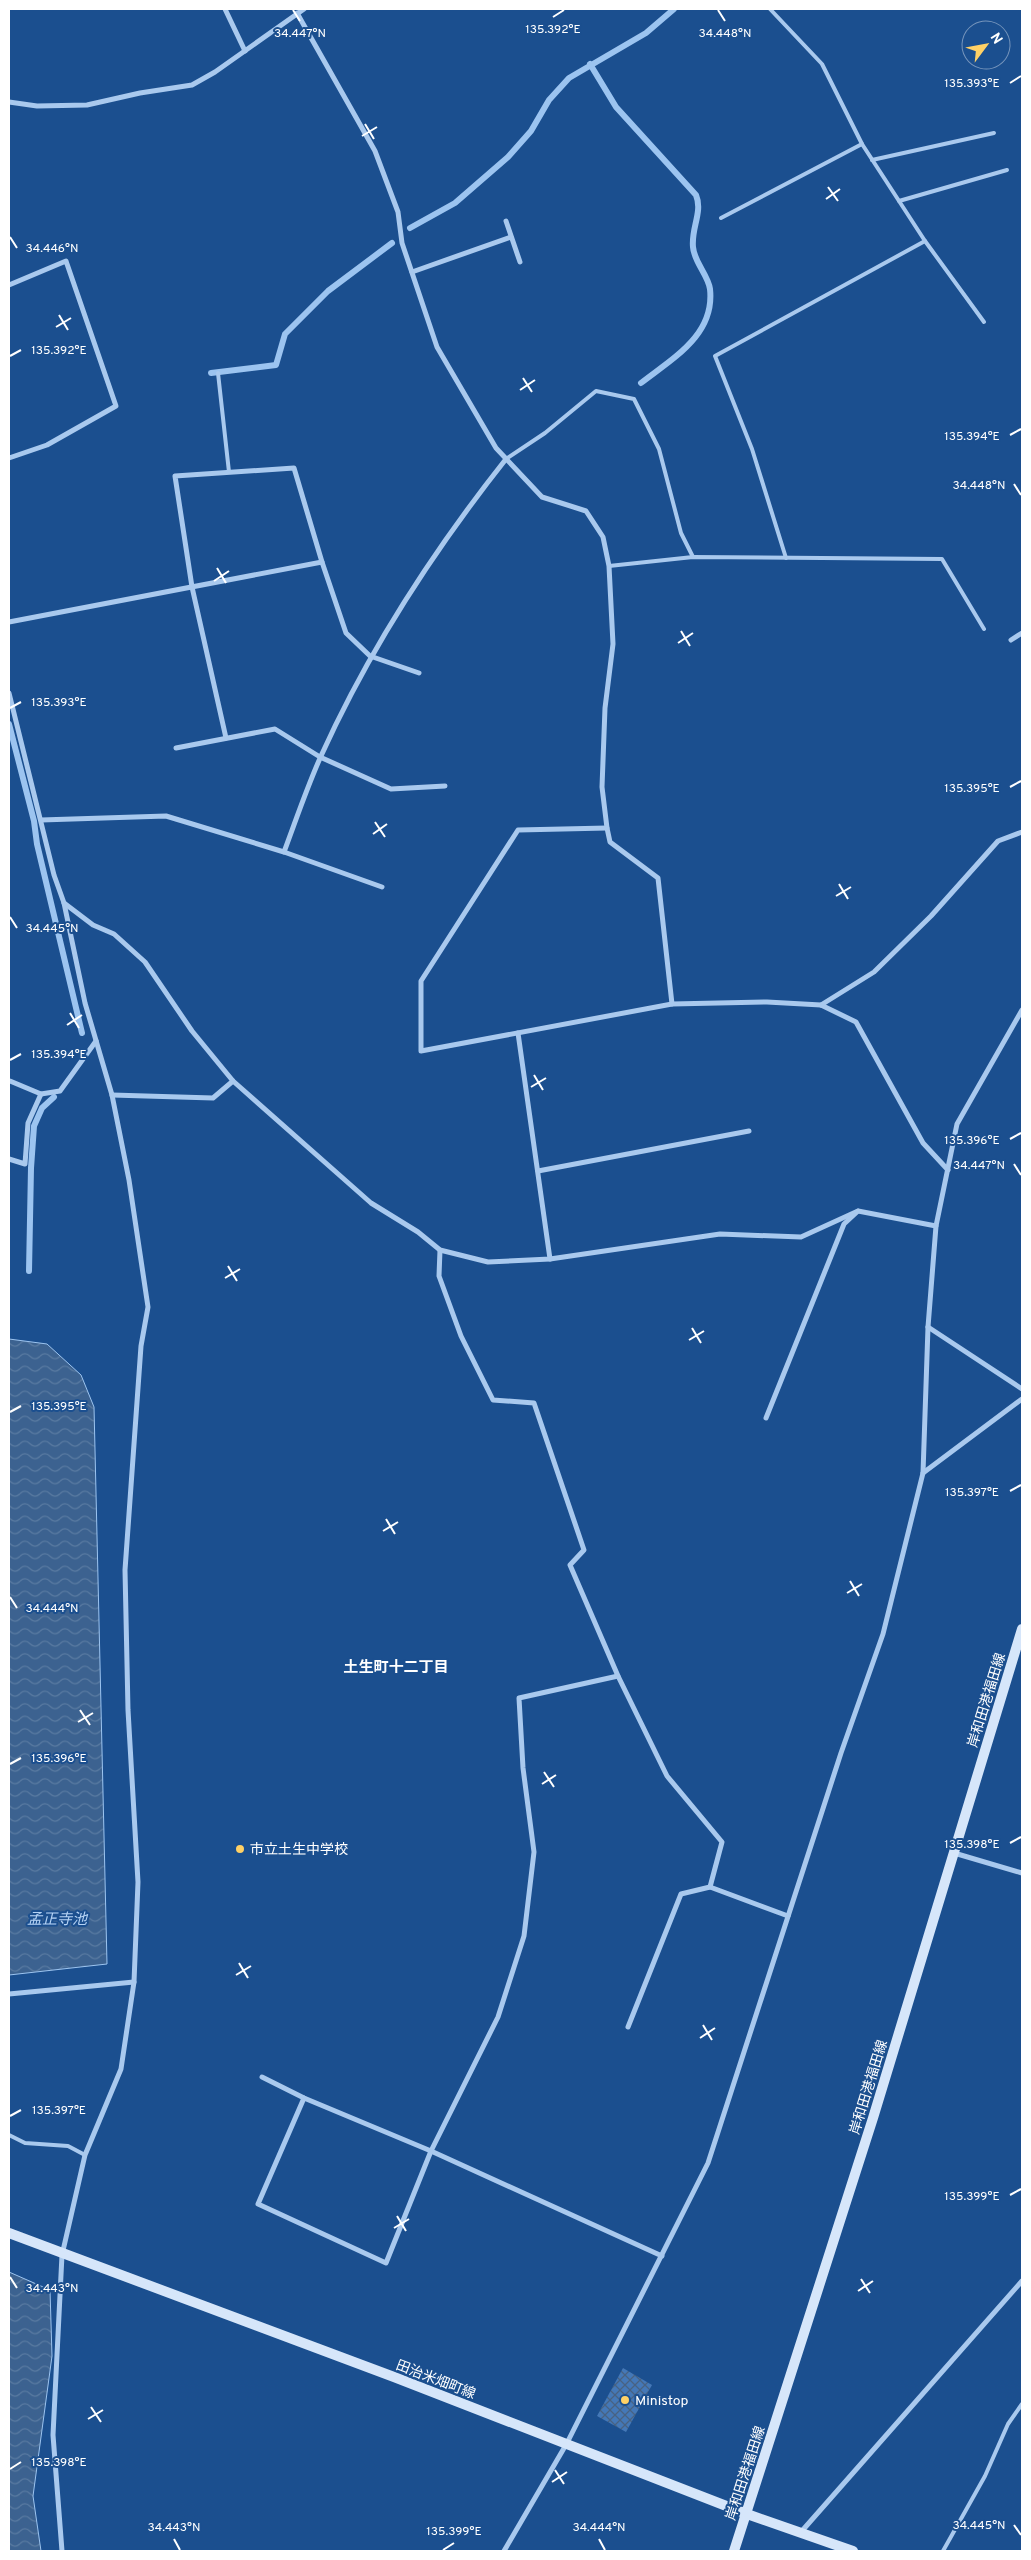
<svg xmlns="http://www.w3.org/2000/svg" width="1031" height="2560" viewBox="0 0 1031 2560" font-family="Overpass,'Noto Sans JP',sans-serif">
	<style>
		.water { fill: url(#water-waves); stroke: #9cc4f0 }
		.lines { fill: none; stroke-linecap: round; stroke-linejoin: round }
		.stream { stroke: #9cc4f0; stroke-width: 6 }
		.building { fill: url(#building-cross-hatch) }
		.lane { stroke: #a9c9ee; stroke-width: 4 }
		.street { stroke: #a9c9ee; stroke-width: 5 }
		.secondary { stroke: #d6e6fa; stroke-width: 10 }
		.ticks { fill: none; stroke: #fff; stroke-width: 2 }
		.poi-dot { fill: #ffd166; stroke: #1b4f8f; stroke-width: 2 }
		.labels { text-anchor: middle; stroke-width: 4; stroke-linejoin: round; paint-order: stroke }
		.street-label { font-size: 14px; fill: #fff; stroke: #1b4f8f }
		.poi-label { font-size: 14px; fill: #fff; stroke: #1b4f8f; text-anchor: start }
		.neighbourhood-label { font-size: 15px; font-weight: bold; fill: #fff; stroke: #1b4f8f }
		.water-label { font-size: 15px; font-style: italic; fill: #b5d3f5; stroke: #1b4f8f }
		.ticks-label { font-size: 12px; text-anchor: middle; fill: #fff; stroke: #1b4f8f; stroke-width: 4; stroke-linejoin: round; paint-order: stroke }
	</style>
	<defs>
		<pattern id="water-waves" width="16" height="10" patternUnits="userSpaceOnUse" patternTransform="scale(1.25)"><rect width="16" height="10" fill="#3c6290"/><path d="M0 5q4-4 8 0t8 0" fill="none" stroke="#597aa1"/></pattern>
		<pattern id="building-cross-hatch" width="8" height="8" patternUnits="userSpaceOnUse" patternTransform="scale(1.25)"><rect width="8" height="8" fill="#4478b7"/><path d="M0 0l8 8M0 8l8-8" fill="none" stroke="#486282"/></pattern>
	</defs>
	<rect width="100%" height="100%" fill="#1b4f8f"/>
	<!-- water -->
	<g class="water">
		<polygon points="9,1339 47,1344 81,1375 94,1407 107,1964 9,1975"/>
		<polygon points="9,2272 50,2290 52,2356 33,2496 41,2551 9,2551"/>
	</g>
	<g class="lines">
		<!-- stream -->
		<g class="stream">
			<path d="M590 64 616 107 696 195C703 212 691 228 693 247 694 262 708 275 710 289 715 335 673 358 641 383"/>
			<polyline points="410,228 455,203 508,157 531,131 549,100 569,78 646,33 674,9"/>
			<polyline points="211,373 276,365 285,334 328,291 392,243"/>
			<polyline points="9,724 34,821 37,844 82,1033"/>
			<polyline points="29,1271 31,1168 34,1126 42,1108 54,1097"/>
		</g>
	</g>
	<!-- building -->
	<polygon class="building" points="623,2368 652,2385 626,2432 597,2416"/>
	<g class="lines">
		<!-- lane -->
		<g class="lane">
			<polyline points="770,9 822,64 862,144 925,241 984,322"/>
			<polyline points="872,160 994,133"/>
			<polyline points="899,201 1007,170"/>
			<polyline points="721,218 862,144"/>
			<polyline points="218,373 229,472"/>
			<polyline points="506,459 545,433 596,391 634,399 659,449 681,533 693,557"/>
			<polyline points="786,558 752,449 715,356 925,241"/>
			<polyline points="609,566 693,557 942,559 984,629"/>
			<polyline points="9,2135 25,2143 68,2146 85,2155"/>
			<polyline points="943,2551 985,2476 1008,2424 1022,2404"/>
		</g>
		<!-- street -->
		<g class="street">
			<polyline points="225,9 245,51"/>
			<polyline points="297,13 375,151 398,212 402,243 437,347 496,448 542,497 586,511 603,537 609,566 613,644 605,708 602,787 607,828 610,842 658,878 672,1004 767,1002 821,1005 856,1022 923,1143 948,1170"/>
			<polyline points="9,102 37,106 87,105 140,93 192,85 215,72 304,9"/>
			<polyline points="506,221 520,262"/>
			<polyline points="412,272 511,237"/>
			<polyline points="9,285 66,261 116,406 47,445 9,458"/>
			<polyline points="9,622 322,562 346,633 370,656 419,673"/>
			<polyline points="1011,640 1022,633"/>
			<polyline points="9,693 54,875 64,903 85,1003 112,1095 129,1180 148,1307 141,1346 125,1570 128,1710 138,1882 134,1982 121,2069 85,2155 62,2255 53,2435 62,2551"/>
			<polyline points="226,738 192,587 175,476 294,468 322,562"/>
			<polyline points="176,748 275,729 320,757 391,789 445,786"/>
			<polyline points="41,820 166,816 284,852 382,887"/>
			<polyline points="607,828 518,830 421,981 421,1051 672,1004"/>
			<path d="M284 852C296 820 307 787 321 756 369 650 434 550 506 459"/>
			<polyline points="64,903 93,925 114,934 145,962 192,1031 233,1081 371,1203 418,1232 440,1250 488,1262 550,1259 720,1234 801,1237 858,1211"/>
			<polyline points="821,1005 874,972 931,916 998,841 1022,832"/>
			<polyline points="518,1033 550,1259"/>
			<polyline points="10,1081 41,1094 60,1091 96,1041"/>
			<polyline points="112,1095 213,1098 233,1081"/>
			<polyline points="9,1159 25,1164 28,1123 41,1094"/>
			<polyline points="538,1171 749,1131"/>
			<polyline points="440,1250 439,1276 461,1336 493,1400 534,1403 584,1550 570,1565 618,1676 667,1776 722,1842 710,1887 788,1916"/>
			<polyline points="928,1327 1022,1389"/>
			<polyline points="766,1418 844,1224 858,1211 936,1226"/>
			<polyline points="923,1473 1022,1399"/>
			<polyline points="954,1853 1022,1873"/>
			<polyline points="9,1994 134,1982"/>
			<polyline points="628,2027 681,1894 710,1887"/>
			<polyline points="262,2077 304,2098 431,2151 662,2256"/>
			<polyline points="304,2098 258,2204 386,2263 431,2151 498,2017 524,1936 534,1852 523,1768 519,1698 618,1676"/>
			<polyline points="801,2532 1022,2281"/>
			<polyline points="504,2551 567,2443 708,2163 841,1753 883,1634 923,1473 928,1327 936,1226 957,1124 1022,1010"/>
		</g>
		<!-- secondary -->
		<g class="secondary">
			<polyline points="9,2233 394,2377 747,2514 853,2551"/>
			<polyline points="734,2551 873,2118 1022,1629"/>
		</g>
	</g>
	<!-- ticks -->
	<path class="ticks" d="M293 10 300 21M718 10 725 21M553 17 564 10M1010 83 1021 76M365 124 374 139M362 136 377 127M828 187 838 201M826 199 840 189M10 237 17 248M59 315 68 330M56 327 71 318M10 356 21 350M523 378 532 392M520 390 535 380M1010 435 1021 429M1014 484 1021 495M217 568 226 583M214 581 229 571M681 631 690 646M678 643 693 633M10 708 21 702M1010 787 1021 781M375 822 385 837M373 834 387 824M839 884 848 899M836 896 851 887M10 917 17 928M70 1013 79 1028M67 1025 82 1015M10 1060 21 1054M534 1075 543 1090M531 1087 546 1078M1010 1139 1021 1133M1014 1164 1021 1175M228 1266 237 1281M225 1278 240 1269M692 1328 701 1343M689 1340 704 1331M10 1412 21 1406M1010 1491 1021 1485M386 1519 395 1534M383 1531 398 1522M850 1581 859 1596M847 1593 862 1584M10 1597 17 1608M80 1710 90 1725M78 1722 93 1713M10 1764 21 1758M544 1772 554 1787M542 1784 556 1775M1010 1843 1021 1837M239 1963 248 1978M236 1975 251 1966M703 2025 712 2040M700 2038 715 2028M10 2116 21 2110M1010 2195 1021 2189M397 2216 406 2231M394 2228 409 2219M10 2277 17 2288M861 2279 870 2293M858 2291 873 2281M91 2407 101 2422M88 2419 103 2410M10 2469 21 2462M555 2470 564 2484M552 2482 567 2472M1014 2525 1021 2535M174 2539 180 2550M599 2539 605 2550M443 2550 454 2543"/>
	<!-- markers -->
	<g class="poi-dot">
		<circle cx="240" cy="1849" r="5"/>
		<circle cx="625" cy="2400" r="5"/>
	</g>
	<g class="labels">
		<!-- street labels -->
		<g class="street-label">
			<text transform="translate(986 1700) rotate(-73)" y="5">岸和田港福田線</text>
			<text transform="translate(868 2087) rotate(-73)" y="5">岸和田港福田線</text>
			<text transform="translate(436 2379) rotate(21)" y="5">田治米畑町線</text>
			<text transform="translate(745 2473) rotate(-72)" y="5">岸和田港福田線</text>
		</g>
		<!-- poi labels -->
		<g class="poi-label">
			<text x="250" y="1854">市立土生中学校</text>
			<text x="635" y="2405">Ministop</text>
		</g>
		<!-- neighbourhood labels -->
		<g class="neighbourhood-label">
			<text x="396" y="1672">土生町十二丁目</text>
		</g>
		<!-- water labels -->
		<g class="water-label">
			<text x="57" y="1924">孟正寺池</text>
		</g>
	</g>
	<g class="ticks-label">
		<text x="553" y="33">135.392°E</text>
		<text x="300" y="37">34.447°N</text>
		<text x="725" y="37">34.448°N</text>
		<text x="972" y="87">135.393°E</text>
		<text x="52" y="252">34.446°N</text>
		<text x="59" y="354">135.392°E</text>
		<text x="972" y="440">135.394°E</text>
		<text x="979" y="489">34.448°N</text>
		<text x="59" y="706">135.393°E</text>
		<text x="972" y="792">135.395°E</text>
		<text x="52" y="932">34.445°N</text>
		<text x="59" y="1058">135.394°E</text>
		<text x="972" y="1144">135.396°E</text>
		<text x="979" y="1169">34.447°N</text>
		<text x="59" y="1410">135.395°E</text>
		<text x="972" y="1496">135.397°E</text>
		<text x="52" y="1612">34.444°N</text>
		<text x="59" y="1762">135.396°E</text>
		<text x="972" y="1848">135.398°E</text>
		<text x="59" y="2114">135.397°E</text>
		<text x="972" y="2200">135.399°E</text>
		<text x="52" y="2292">34.443°N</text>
		<text x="59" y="2466">135.398°E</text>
		<text x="979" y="2529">34.445°N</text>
		<text x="174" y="2531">34.443°N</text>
		<text x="599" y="2531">34.444°N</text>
		<text x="454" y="2535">135.399°E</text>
	</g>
	<!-- border -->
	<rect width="1031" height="2560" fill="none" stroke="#ffffff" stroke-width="20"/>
	<!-- north arrow -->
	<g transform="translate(986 45) rotate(58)"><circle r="24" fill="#1b4f8f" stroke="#7695bc"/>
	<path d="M0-4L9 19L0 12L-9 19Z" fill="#ffd166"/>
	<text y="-8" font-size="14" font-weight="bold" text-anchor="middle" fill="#ffffff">N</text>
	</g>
</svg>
